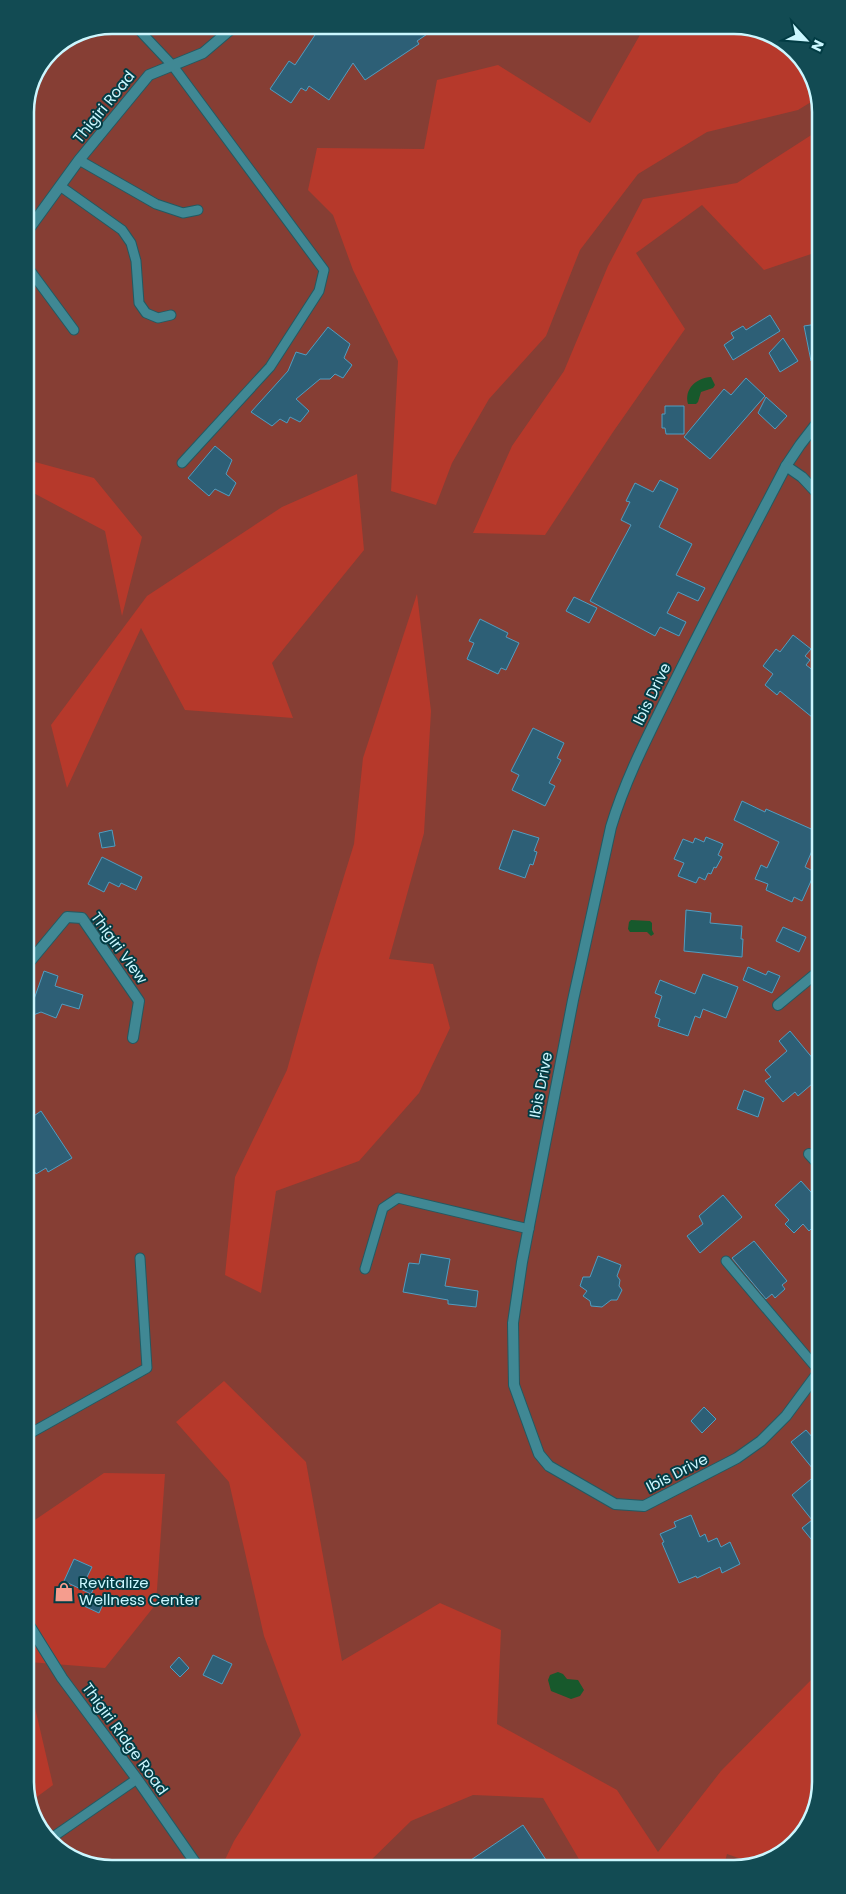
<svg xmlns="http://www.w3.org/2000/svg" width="846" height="1894" viewBox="0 0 846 1894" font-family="Poppins,sans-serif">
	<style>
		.green { fill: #863e34 }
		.forest { fill: #b6392b }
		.water { fill: #17592c }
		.building { fill: #2d5f76; stroke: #509dc0 }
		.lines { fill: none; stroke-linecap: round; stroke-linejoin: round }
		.service-casing { stroke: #225a62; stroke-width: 11 }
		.minor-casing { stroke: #225a62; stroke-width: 12 }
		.tertiary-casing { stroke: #225a62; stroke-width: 12 }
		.service { stroke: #408894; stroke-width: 9 }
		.minor { stroke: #408894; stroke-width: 10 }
		.tertiary { stroke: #408894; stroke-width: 10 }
		.labels { text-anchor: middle; stroke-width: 4; stroke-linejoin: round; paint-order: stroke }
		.street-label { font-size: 15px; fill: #cbf7ff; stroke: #023c44 }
		.poi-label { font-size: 15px; fill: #cbf7ff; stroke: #023c44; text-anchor: start }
		.rim { fill: none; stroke: #cbf7ff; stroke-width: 2.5 }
	</style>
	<rect width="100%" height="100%" fill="#023c44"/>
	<!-- green -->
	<polygon class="green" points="740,25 787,43 816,83 821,1783 806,1831 763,1864 106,1869 59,1851 30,1811 25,106 51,50 79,31"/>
	<!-- forest -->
	<g class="forest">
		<polygon points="740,25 787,43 816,83 816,99 798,110 707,132 638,174 580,250 546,336 489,399 452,463 436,505 391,491 398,361 353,270 333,215 308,190 317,148 424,149 437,80 498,65 590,123 645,26"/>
		<polygon points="816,132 817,252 764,270 702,205 636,253 685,329 613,432 545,535 473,533 512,446 564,371 608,266 643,199 737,183"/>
		<polygon points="26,457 35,462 94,478 142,537 122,616 105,531 26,489"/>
		<polygon points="357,474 364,550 272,663 293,718 185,710 141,628 67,788 51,725 147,596 282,507"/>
		<polygon points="417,594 431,711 424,833 389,959 433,964 450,1028 419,1093 359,1161 276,1191 261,1293 225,1275 235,1177 287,1070 318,960 354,844 363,758"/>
		<polygon points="224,1381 306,1462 342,1661 440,1603 501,1630 497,1724 617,1790 658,1852 721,1771 816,1675 821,1663 821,1783 806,1831 763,1864 756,1864 727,1854 724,1865 583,1866 543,1798 473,1795 411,1821 364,1867 221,1868 234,1841 301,1735 264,1636 229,1482 176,1422"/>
		<polygon points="104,1473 165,1474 156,1604 105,1668 29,1662 29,1524"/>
		<polygon points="29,1682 53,1785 30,1802"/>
	</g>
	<!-- water -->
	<g class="water">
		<path d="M711 377 715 385 713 388 701 392 698 402 696 404H688C684 389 696 378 711 377Z"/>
		<polygon points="631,920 650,921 652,923 652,930 654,934 651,936 647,932 630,932 628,929 629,922"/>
		<polygon points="558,1672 563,1674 567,1679 578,1680 584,1690 580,1696 571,1699 551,1691 548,1680 550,1675"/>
	</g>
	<!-- building -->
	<g class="building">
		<polygon points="436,28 417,41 419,44 365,80 353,63 329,100 309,86 306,91 301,88 291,103 270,89 289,61 295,65 319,29"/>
		<polygon points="770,315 780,331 733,360 724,345 734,338 731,333 743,326 746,330"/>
		<polygon points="817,324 817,360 811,361 804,326"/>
		<polygon points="328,327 350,344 344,358 352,365 343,378 335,374 330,379 320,379 296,399 309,411 300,422 290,417 287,423 280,419 272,426 251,412 288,371 296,352 306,355"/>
		<polygon points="783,338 798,361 780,372 769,353"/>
		<polygon points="746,378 765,396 710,459 684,437 724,389 731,395"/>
		<polygon points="766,397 787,416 775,429 758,413"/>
		<polygon points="665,406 684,406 684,434 666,434 665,428 662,428 662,414 665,414"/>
		<polygon points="215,446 232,460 226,474 236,483 229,496 215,489 209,496 188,478"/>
		<polygon points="660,480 678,489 659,527 692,544 676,575 705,588 698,601 678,592 667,613 686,622 679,636 660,627 655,636 590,601 631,525 621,520 630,502 626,501 635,483 653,492"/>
		<polygon points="574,597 597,608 589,623 566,611"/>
		<polygon points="480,619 508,633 506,637 519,643 506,670 501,668 498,674 467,659 474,643 469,641"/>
		<polygon points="793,635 811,649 805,656 810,660 806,665 818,674 818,722 780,691 777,695 765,685 773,674 763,666 776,649 780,652"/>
		<polygon points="533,728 564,743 557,758 561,760 549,783 555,786 545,806 512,790 519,775 511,771"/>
		<polygon points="742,801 765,812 766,809 818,832 818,837 805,867 815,872 802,901 794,897 792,902 766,890 768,884 755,879 761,865 767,868 779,842 734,820"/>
		<polygon points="112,830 115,846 102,848 99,833"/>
		<polygon points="513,830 539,838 534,851 537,852 533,865 530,864 525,878 499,869"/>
		<polygon points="706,837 723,844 718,855 722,857 716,868 714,867 711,874 708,873 705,880 699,877 696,883 678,876 684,863 674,859 683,839 693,843 695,838 704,842"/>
		<polygon points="102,857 142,877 136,890 121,883 119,887 109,882 104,892 88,884"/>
		<polygon points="686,910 711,913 710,923 742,926 741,939 743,939 742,957 684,951"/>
		<polygon points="783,927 806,937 799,952 776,941"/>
		<polygon points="748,967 766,975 768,971 780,976 772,993 743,980"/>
		<polygon points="44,971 58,976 55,986 83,995 79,1009 62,1004 56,1018 41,1012 28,1017 28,1003 33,1002"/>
		<polygon points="703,974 738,987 726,1018 703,1009 700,1018 695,1016 688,1036 658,1026 660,1019 655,1017 662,996 655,993 660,980 695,994"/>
		<polygon points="790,1031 819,1066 819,1078 798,1096 795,1092 783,1102 765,1081 771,1077 765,1070 787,1051 779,1041"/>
		<polygon points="744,1090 764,1098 758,1117 737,1109"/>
		<polygon points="41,1111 72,1158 48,1172 46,1168 36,1174 28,1161 28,1154 34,1150 28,1141 28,1120"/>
		<polygon points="801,1181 819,1201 819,1221 809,1231 803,1224 794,1233 785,1224 789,1220 775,1205"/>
		<polygon points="723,1195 742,1217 700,1253 687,1236 703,1224 699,1216"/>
		<polygon points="754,1241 787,1281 782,1285 785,1289 775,1298 772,1294 766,1299 732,1258"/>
		<polygon points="421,1254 450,1259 445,1286 478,1291 476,1307 448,1304 448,1300 403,1292 409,1263 419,1264"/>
		<polygon points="598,1256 621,1265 617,1276 620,1280 619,1286 622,1290 617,1300 611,1300 602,1307 591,1306 590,1301 583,1296 587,1291 580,1286 583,1277 590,1277"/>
		<polygon points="704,1407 716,1419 702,1433 691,1421"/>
		<polygon points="806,1430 820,1446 820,1550 802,1528 812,1520 792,1495 817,1474 791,1442"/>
		<polygon points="691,1515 700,1537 705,1534 708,1542 717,1538 721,1547 730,1542 740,1564 722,1573 720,1567 697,1578 696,1576 679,1583 662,1543 664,1542 660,1534 676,1527 674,1522"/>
		<polygon points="74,1559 92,1567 86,1579 96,1583 91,1594 64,1581"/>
		<polygon points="89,1595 104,1602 99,1613 84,1606"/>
		<polygon points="213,1655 232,1664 222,1684 203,1675"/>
		<polygon points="179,1657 189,1668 180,1677 170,1667"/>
		<polygon points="523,1825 550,1866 462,1866"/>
	</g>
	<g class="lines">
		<defs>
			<g id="service">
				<polyline points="140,31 173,66 324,270 319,291 270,367 182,463"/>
				<polyline points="79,160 156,204 183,213 198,210"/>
				<polyline points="60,186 122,230 131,243 136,261 139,303 146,313 158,318 171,315"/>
				<polyline points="26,265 74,330"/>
				<polyline points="726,1261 819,1371"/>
				<polyline points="365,1269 383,1208 398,1198 529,1229"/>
				<polyline points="29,1434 147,1368 140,1258"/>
				<polyline points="50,1839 137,1779"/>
			</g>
			<g id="minor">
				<polyline points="26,233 79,160 149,75 203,53 230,30"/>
				<path d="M817 423 800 445 786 466C748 539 709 612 673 685 650 732 626 777 611 827L573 1000 522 1262 513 1323 514 1385 539 1454 549 1466 615 1504 644 1506 737 1458 761 1441 786 1416 820 1370"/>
				<polyline points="786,466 802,477 817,493"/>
				<polyline points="27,965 67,917 82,918 139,1001 133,1038"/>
				<polyline points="778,1005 819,971"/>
				<polyline points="809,1154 819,1165"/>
			</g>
			<polyline id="tertiary" points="29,1625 62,1678 137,1779 199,1868"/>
		</defs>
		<!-- service casing -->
		<use href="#service" class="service-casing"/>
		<!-- minor casing -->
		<use href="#minor" class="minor-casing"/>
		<!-- tertiary casing -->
		<use href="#tertiary" class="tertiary-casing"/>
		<!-- service -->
		<use href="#service" class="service"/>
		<!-- minor -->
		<use href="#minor" class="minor"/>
		<!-- tertiary -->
		<use href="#tertiary" class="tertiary"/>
	</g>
	<!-- icons -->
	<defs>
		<symbol id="shop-bare" viewBox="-9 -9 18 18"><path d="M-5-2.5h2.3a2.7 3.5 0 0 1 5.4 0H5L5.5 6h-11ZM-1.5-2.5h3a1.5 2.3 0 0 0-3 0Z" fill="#f59d8e" stroke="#023c44" stroke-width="2.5" paint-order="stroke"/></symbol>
	</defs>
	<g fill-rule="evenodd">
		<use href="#shop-bare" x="50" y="1578" width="28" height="28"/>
	</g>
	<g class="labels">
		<!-- street labels -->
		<g class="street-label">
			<text transform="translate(104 107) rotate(-51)" y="5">Thigiri Road</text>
			<text transform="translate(652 694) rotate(-64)" y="5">Ibis Drive</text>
			<text transform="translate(119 948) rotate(54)" y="5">Thigiri View</text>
			<text transform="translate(541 1085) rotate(-79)" y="5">Ibis Drive</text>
			<text transform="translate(677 1473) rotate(-27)" y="5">Ibis Drive</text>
			<text transform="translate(125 1739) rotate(54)" y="5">Thigiri Ridge Road</text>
		</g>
		<!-- poi labels -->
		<g class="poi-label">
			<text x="79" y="1588">Revitalize<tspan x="79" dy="17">Wellness Center</tspan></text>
		</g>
	</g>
	<!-- crop -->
	<path d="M0 0H846V1894H0ZM112 34H734A78 78 0 0 1 812 112V1782A78 78 0 0 1 734 1860H112A78 78 0 0 1 34 1782V112A78 78 0 0 1 112 34Z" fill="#124b53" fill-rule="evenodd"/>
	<path class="rim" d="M112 34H734A78 78 0 0 1 812 112V1782A78 78 0 0 1 734 1860H112A78 78 0 0 1 34 1782V112A78 78 0 0 1 112 34Z"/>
	<!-- north arrow -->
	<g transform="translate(806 40) rotate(116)" stroke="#023c44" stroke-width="4" paint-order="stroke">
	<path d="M0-4L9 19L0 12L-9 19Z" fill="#cbf7ff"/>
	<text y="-8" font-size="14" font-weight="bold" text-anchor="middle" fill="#cbf7ff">N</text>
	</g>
</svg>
